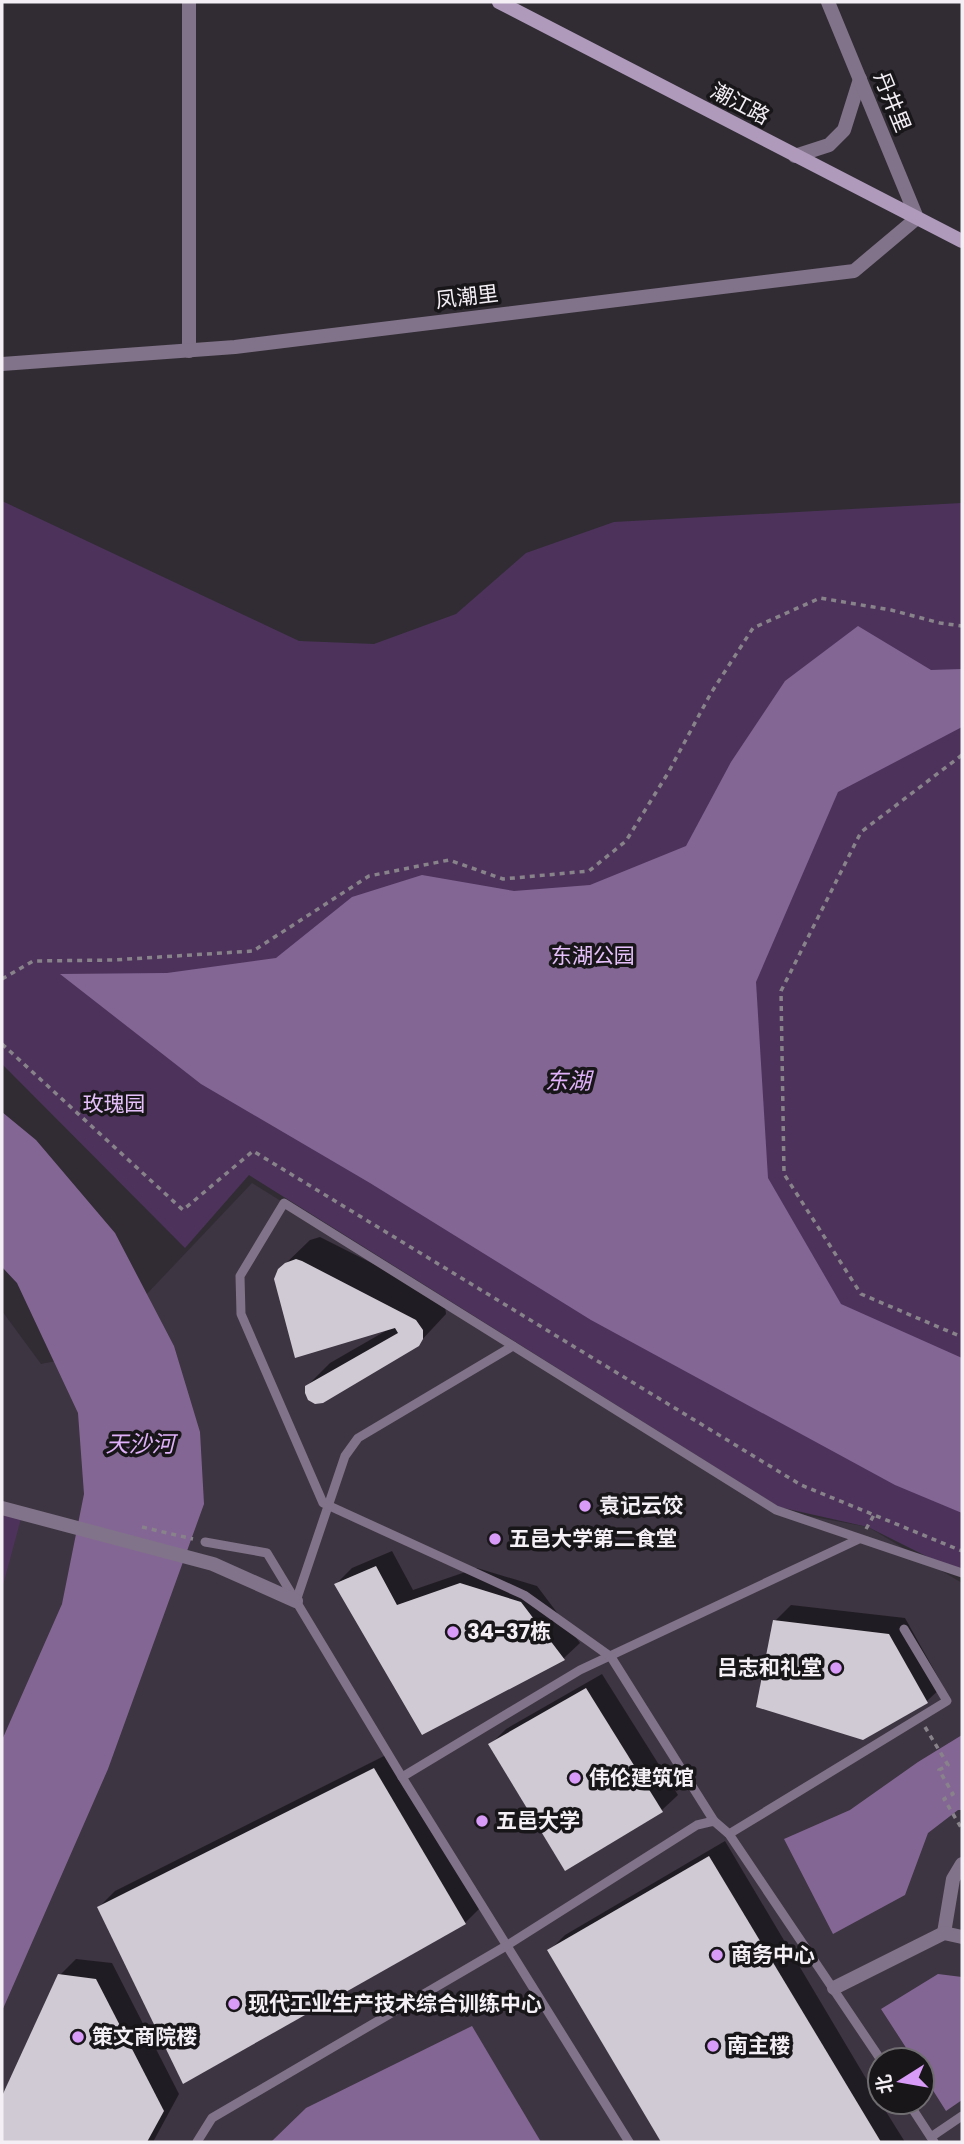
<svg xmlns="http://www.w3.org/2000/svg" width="964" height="2144" viewBox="0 0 964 2144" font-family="Poppins,'Noto Sans SC',sans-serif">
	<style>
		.built { fill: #3d3542; fill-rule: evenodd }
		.green { fill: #4d335b }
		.water { fill: #846695 }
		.shadow { fill: #0007 }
		.building { fill: #d0cad4 }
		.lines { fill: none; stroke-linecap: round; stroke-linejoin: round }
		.path { stroke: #88838a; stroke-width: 3.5; stroke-dasharray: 5 5; stroke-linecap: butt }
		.lane { stroke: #817389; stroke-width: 9 }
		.street { stroke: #817389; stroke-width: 14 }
		.secondary { stroke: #af9abc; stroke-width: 14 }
		.poi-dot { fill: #d89bf8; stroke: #181619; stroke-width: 2.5 }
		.labels { text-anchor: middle; stroke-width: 7; stroke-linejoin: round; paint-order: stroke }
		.street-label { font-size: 21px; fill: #f3eff5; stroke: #181619 }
		.park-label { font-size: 21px; fill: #e5c0fa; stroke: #181619 }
		.poi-label { font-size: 21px; font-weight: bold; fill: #f3eff5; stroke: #181619; text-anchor: start }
		.water-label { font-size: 23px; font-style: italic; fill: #e0b1fa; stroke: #181619 }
	</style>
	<rect width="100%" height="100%" fill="#312c34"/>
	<!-- built -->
	<path class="built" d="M252 1183 776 1510 868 1527 962 1583V2142H2V1311L41 1364 90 1354ZM880 2060H922V2102H880Z"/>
	<!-- green -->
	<g class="green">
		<polygon points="2,501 299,641 374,644 456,614 526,553 614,522 962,503 962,1574 868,1527 779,1507 249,1175 185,1248 2,1064"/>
		<polygon points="2,1505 23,1511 2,1589"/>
	</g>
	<!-- water -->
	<g class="water">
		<polygon points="858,626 931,670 962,669 962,727 838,792 756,982 768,1178 841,1304 962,1358 962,1513 895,1485 591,1320 370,1183 201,1084 60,974 167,973 276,958 352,897 422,875 514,891 590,885 686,846 731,762 785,681"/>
		<polygon points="2,1112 36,1140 115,1233 174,1346 200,1432 204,1504 108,1769 2,2011 2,1740 62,1604 84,1494 78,1413 17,1283 2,1267"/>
		<polygon points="962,1735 962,1810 958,1810 928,1833 905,1895 833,1934 784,1839 850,1810 918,1762"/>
		<polygon points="938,1974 962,1977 962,2100 946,2111 922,2073 922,2060 914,2060 881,2009"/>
		<polygon points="472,2026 541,2142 271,2142 306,2108"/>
	</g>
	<!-- shadow -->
	<g class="shadow">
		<polygon points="320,1237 439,1297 445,1306 446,1314 418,1344 307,1386 330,1363 389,1329 279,1270 310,1240"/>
		<polygon points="392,1551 413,1590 477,1568 537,1586 580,1643 564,1658 423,1732 336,1584 352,1568"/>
		<polygon points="791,1605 905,1618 943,1686 927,1701 863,1738 775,1621"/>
		<polygon points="602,1674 678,1795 662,1810 490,1745 506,1729"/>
		<polygon points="390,1753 481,1907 465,1923 99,1907 115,1891"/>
		<polygon points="725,1841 880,2102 905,2142 663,2142 549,1951 565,1935"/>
		<polygon points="76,1959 112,1963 179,2094 153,2142 2,2142 2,2100 60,1975"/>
	</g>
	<!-- building -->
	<g class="building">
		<polygon points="296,1259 302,1261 416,1320 423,1330 423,1339 419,1346 323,1403 315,1404 308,1400 305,1393 305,1386 398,1333 395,1328 295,1358 274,1279 278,1269 285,1263"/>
		<polygon points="376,1566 397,1605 460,1583 521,1602 565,1660 422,1735 334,1584"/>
		<polygon points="773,1620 889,1634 928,1703 863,1740 756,1707"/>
		<polygon points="586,1688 663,1812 565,1871 488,1744"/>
		<polygon points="374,1768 466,1924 183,2084 97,1907"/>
		<polygon points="709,1856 881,2142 661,2142 547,1950"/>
		<polygon points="58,1974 96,1979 164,2111 147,2142 2,2142 2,2096"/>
	</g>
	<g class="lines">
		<!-- path -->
		<g class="path">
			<polyline points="962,755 861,832 781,991 784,1174 861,1294 962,1337"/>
			<polyline points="2,979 33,961 113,960 253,951 369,876 449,860 503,879 589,871 626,841 668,773 711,693 753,628 820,598 891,610 940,623 962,626"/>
			<polyline points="2,1044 183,1210 253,1151 801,1485 962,1551"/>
			<polyline points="142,1527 193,1539"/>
			<polyline points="866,1529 874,1515"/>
			<polyline points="925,1727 948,1765 939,1770 953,1794 944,1799 962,1829"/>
		</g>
		<!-- lane -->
		<g class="lane">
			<polyline points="205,1542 267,1553 402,1777 629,2142"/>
			<polyline points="296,1601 345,1456 358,1438 513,1346"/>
			<polyline points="402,1777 580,1670 859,1539"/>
			<polyline points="714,1821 611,1657 524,1595 323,1503 241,1314 240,1276 284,1203 776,1510 962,1573"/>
			<polyline points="729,1834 947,1701 904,1629"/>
			<polyline points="908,2102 934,2142"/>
			<polyline points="931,2137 962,2116"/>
			<polyline points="197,2142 212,2118 506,1946 697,1825 714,1821 729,1834 881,2060"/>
		</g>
		<!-- street -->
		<g class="street">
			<polyline points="189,2 189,351"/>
			<polyline points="795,156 829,145 844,130 860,79"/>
			<polyline points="2,364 235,347 854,271 917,218 828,2"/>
			<polyline points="2,1508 213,1564 296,1601"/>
			<polyline points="944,1933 953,1879 962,1864"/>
			<polyline points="834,1988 944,1933 962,1937"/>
		</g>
		<!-- secondary -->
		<polyline class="secondary" points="499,2 962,241"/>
	</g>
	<!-- markers -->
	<g class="poi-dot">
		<circle cx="585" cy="1506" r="7"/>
		<circle cx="495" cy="1539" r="7"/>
		<circle cx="453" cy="1632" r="7"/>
		<circle cx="836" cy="1668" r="7"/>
		<circle cx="575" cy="1778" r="7"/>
		<circle cx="482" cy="1821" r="7"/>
		<circle cx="717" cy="1955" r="7"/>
		<circle cx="234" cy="2004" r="7"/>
		<circle cx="78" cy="2037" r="7"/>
		<circle cx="713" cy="2046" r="7"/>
	</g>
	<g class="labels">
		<!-- street labels -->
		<g class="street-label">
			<text transform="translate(892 102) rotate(68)" y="7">丹井里</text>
			<text transform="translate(740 104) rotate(28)" y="7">潮江路</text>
			<text transform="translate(467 297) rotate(-7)" y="7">凤潮里</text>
		</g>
		<!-- park labels -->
		<g class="park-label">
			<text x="593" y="963">东湖公园</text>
			<text x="114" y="1111">玫瑰园</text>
		</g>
		<!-- poi labels -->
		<g class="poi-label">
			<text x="599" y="1513">袁记云饺</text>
			<text x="509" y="1546">五邑大学第二食堂</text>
			<text x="467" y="1639">34-37栋</text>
			<text x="822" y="1675" text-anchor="end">吕志和礼堂</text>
			<text x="589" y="1785">伟伦建筑馆</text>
			<text x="496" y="1828">五邑大学</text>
			<text x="731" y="1962">商务中心</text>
			<text x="248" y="2011">现代工业生产技术综合训练中心</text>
			<text x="92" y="2044">策文商院楼</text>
			<text x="727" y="2053">南主楼</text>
		</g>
		<!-- water labels -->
		<g class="water-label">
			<text x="568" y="1089">东湖</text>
			<text x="140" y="1452">天沙河</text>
		</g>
	</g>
	<!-- border -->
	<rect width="964" height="2144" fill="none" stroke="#f3eff5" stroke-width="7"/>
	<!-- north arrow -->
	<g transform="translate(901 2081) rotate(259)"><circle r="33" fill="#181619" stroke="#706d71" stroke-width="2"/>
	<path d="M0-5L12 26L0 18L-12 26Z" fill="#d89bf8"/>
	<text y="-10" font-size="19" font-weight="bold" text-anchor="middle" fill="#f3eff5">北</text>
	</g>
</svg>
